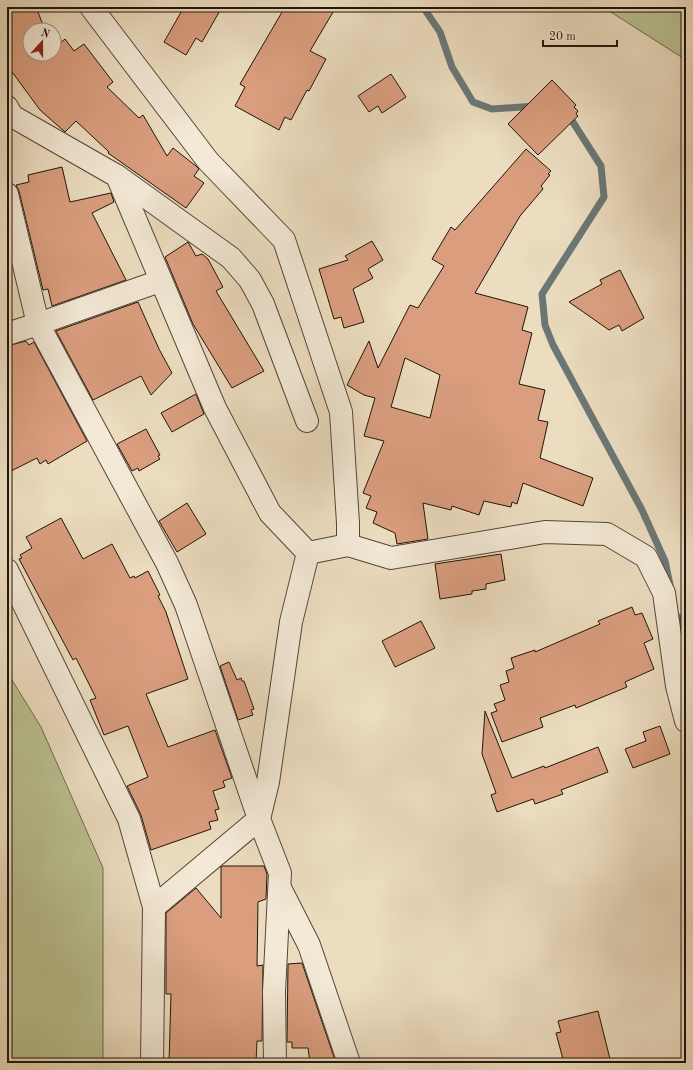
<svg xmlns="http://www.w3.org/2000/svg" width="693" height="1070" viewBox="0 0 693 1070" font-family="'Old Standard TT',serif">
	<style>
		.green { fill: #bac090; stroke: #6d6a4e }
		.lines { fill: none; stroke-linecap: round; stroke-linejoin: round }
		.stream { stroke: #6b7776; stroke-width: 7 }
		.building { fill: #da9e7f; stroke: #20140b; fill-rule: evenodd }
		.street-casing { stroke: #534638; stroke-width: 24 }
		.street { stroke: #f3e9d6; stroke-width: 22 }
	</style>
	<rect width="100%" height="100%" fill="#ecddc0"/>
	<filter id="stains"><feTurbulence type="fractalNoise" baseFrequency=".005" numOctaves="4"/><feColorMatrix values="0 0 0 0 .2 0 0 0 0 .09 0 0 0 0 .02 0 0 0 .5 -.17"/></filter>
	<radialGradient id="worn" r=".72"><stop offset=".6" stop-color="#630" stop-opacity="0"/><stop offset="1" stop-color="#630" stop-opacity=".3"/></radialGradient>
	<!-- green -->
	<g class="green">
		<polygon points="603,7 686,7 686,60"/>
		<polygon points="7,672 41,727 103,868 103,1063 7,1063"/>
	</g>
	<g class="lines">
		<!-- stream -->
		<g class="stream">
			<polyline points="423,7 440,32 452,67 473,102 492,109 535,106"/>
			<polyline points="566,115 569,116 601,166 604,197 542,294 545,325 553,345 642,510 665,561 670,585"/>
			<polyline points="678,617 686,653"/>
		</g>
	</g>
	<!-- building -->
	<g class="building">
		<polygon points="7,7 36,7 45,30 30,30 30,54 54,54 54,48 65,39 74,51 84,44 113,82 107,87 139,118 143,115 167,156 173,148 196,166 199,169 194,176 204,183 186,208 108,153 109,152 76,121 65,132 40,110 7,65"/>
		<polygon points="184,7 222,7 202,42 196,38 186,55 164,42"/>
		<polygon points="285,7 336,7 310,51 326,59 309,91 307,90 291,120 285,117 279,130 235,106 245,87 240,84"/>
		<polygon points="391,74 406,97 382,113 378,106 369,112 358,96"/>
		<polygon points="552,80 576,105 574,107 578,111 576,114 578,116 538,155 508,124"/>
		<path d="M526 149 551 171 548 174 550 175 541 186 543 189 520 216 475 293 528 307 522 330 532 333 519 384 545 390 538 420 548 422 540 458 593 478 583 506 523 483 517 504 512 502 511 507 484 501 479 515 452 506 451 510 423 503 428 539 397 544 395 533 373 523 377 512 366 508 371 496 363 493 384 441 364 436 375 398 364 395 347 385 369 341 378 368 410 305 418 308 444 266 432 259 451 227 455 230ZM405 358 440 375 430 418 391 407Z"/>
		<polygon points="62,167 70,202 111,193 114,202 92,213 126,280 52,306 48,289 43,290 19,191 16,185 29,182 28,175"/>
		<polygon points="372,241 383,260 368,269 373,278 353,289 364,322 344,328 341,317 334,319 319,269 348,260 345,256"/>
		<polygon points="188,242 196,256 202,254 208,259 223,287 216,291 264,371 232,388 193,324 165,257"/>
		<polygon points="620,270 644,318 622,331 619,325 609,330 569,302 602,284 600,280"/>
		<polygon points="138,302 159,349 172,373 151,395 141,376 93,400 56,331"/>
		<polygon points="26,341 29,345 34,342 87,441 48,464 46,460 40,464 37,458 7,473 7,346"/>
		<polygon points="196,394 204,414 172,432 161,413"/>
		<polygon points="146,429 160,455 158,456 160,459 139,471 138,468 132,471 117,444"/>
		<polygon points="187,503 206,534 177,552 159,521"/>
		<polygon points="61,518 83,559 112,544 130,578 134,576 135,578 148,571 160,595 158,596 166,612 188,679 146,694 168,747 215,730 232,778 223,781 225,787 213,791 219,809 215,810 218,820 209,822 211,829 151,850 141,815 127,786 148,777 128,726 104,735 90,700 96,698 76,658 73,660 19,559 22,558 20,555 32,548 26,537"/>
		<polygon points="501,554 505,580 486,584 486,589 472,591 472,594 440,599 435,564"/>
		<polygon points="632,607 635,615 642,613 653,639 644,643 654,669 625,682 627,687 576,708 575,705 540,718 543,727 502,742 491,713 497,711 494,704 505,700 500,685 509,682 506,671 514,668 511,658 535,650 535,652 600,624 598,621"/>
		<polygon points="421,621 435,648 395,667 382,641"/>
		<polygon points="229,662 237,680 241,678 242,681 244,681 254,709 251,710 253,715 238,720 220,666"/>
		<polygon points="485,711 512,778 544,766 545,768 598,747 608,772 561,790 563,794 535,804 533,799 497,812 491,795 496,793 482,754"/>
		<polygon points="660,726 670,754 633,768 625,749 646,741 643,732"/>
		<polygon points="223,866 264,866 267,874 266,899 258,902 257,966 263,965 262,1041 257,1041 256,1063 169,1063 171,994 166,994 166,913 196,888 221,918 221,867"/>
		<polygon points="302,963 336,1063 310,1063 308,1048 292,1048 292,1042 287,1042 288,964"/>
		<polygon points="598,1011 611,1063 564,1063 556,1033 561,1032 558,1021"/>
	</g>
	<g class="lines">
		<defs>
			<g id="street">
				<polyline points="91,7 208,161 284,240 341,412 348,523 348,545"/>
				<polyline points="7,107 12,116 117,176 215,408 270,513 308,553"/>
				<polyline points="117,176 231,258 250,280 263,304 307,421"/>
				<polyline points="7,194 38,324 160,281"/>
				<polyline points="7,334 38,324 167,563 186,605 259,819 280,873 274,992 275,1063"/>
				<polyline points="308,553 348,545 391,558 545,532 607,534 646,557 664,593 677,686 686,721"/>
				<polyline points="7,570 129,819 154,907 152,1063"/>
				<polyline points="280,888 309,945 349,1063"/>
				<polyline points="154,907 259,819 268,782 291,622 308,553"/>
			</g>
		</defs>
		<!-- street casing -->
		<use href="#street" class="street-casing"/>
		<!-- street -->
		<use href="#street" class="street"/>
	</g>
	<!-- margin -->
	<rect width="693" height="1070" fill="none" stroke="#ecddc0" stroke-width="24"/>
	<rect x="8" y="8" width="677" height="1054" fill="none" stroke="#20140b" stroke-width="2"/>
	<rect x="12" y="12" width="669" height="1046" fill="none" stroke="#20140b"/>
	<!-- north arrow -->
	<g transform="translate(42 42) rotate(21)"><circle r="19" fill="#f3e9d6" stroke="#9f9485"/>
	<path d="M0-3L7 15L0 10L-7 15Z" fill="#8f2418"/>
	<text y="-6" font-size="11" font-weight="bold" text-anchor="middle" fill="#20140b">N</text>
	</g>
	<!-- scale -->
	<path d="M543 40v6h74v-6" fill="none" stroke="#20140b" stroke-width="2"/>
	<text x="549" y="40" font-size="12" fill="#20140b" stroke="#f3e9d6" stroke-width="3" paint-order="stroke">20 m</text>
	<rect width="100%" height="100%" filter="url(#stains)"/>
	<rect width="100%" height="100%" fill="url(#worn)"/>
</svg>
